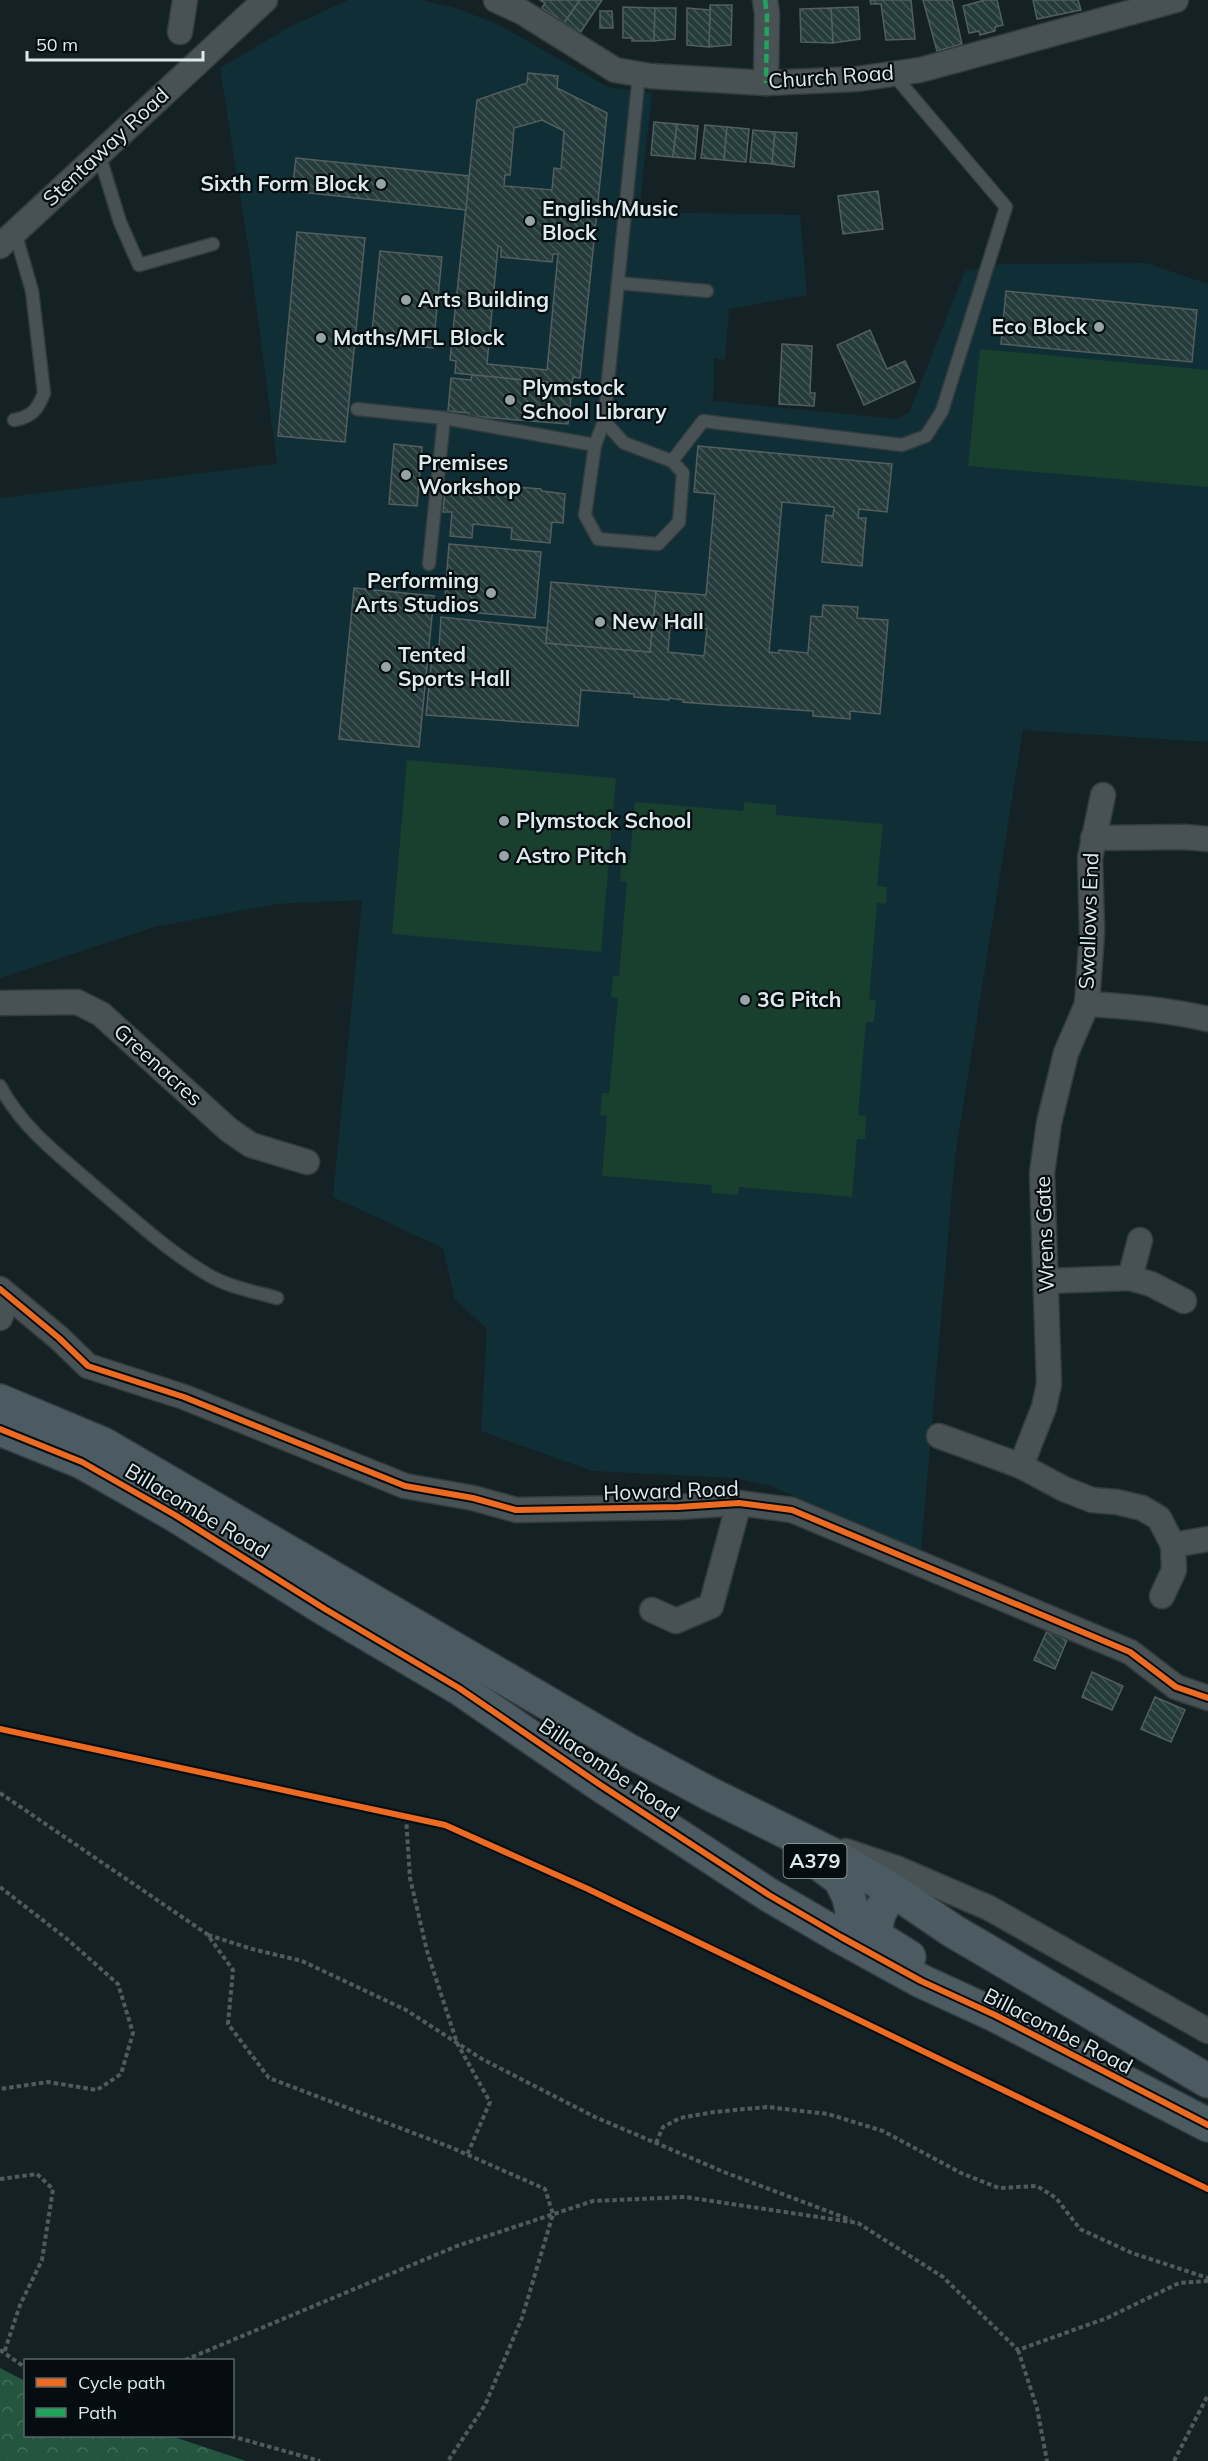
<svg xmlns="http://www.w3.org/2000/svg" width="1208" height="2461" viewBox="0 0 1208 2461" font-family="Mulish,sans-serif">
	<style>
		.built { fill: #102e35 }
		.forest { fill: url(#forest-crowns) }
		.garden { fill: #193f2e }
		.building { fill: url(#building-back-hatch); stroke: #535e5f; stroke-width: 1.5; fill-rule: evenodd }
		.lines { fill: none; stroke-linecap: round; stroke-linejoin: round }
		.lane-casing { stroke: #323c3e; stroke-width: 15 }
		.street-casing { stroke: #323c3e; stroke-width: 27 }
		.primary-casing { stroke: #323c3e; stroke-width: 36 }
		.path { stroke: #525a5c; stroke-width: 4; stroke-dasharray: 4.5 3; stroke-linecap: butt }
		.lane { stroke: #485153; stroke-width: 12 }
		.street { stroke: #485153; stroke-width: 24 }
		.primary { stroke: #4b5b61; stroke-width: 33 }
		.quiet { stroke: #20a55d; stroke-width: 4.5; stroke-dasharray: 9 4.5; stroke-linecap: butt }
		.cycleway-casing { stroke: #050d10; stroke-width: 10 }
		.cycleway { stroke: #ed6a23; stroke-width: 6 }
		.poi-dot { fill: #96a4a7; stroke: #050d10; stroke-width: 2 }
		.labels { text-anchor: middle; stroke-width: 4.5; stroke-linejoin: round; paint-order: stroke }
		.shield { fill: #050d10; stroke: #9ca8ab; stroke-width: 1.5 }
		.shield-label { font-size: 20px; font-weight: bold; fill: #dceaed }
		.street-label { font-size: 21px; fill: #dceaed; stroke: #050d10 }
		.poi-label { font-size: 21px; font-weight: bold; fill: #dceaed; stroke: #050d10; text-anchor: start }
	</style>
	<defs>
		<pattern id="forest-crowns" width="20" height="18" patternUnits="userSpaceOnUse" patternTransform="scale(1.5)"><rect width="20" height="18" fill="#24553f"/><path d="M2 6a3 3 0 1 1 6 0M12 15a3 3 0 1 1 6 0" fill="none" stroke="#436e5b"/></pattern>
		<pattern id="building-back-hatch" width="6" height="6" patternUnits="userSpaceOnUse" patternTransform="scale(1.5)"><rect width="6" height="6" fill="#263b3b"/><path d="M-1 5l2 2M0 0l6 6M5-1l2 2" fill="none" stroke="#455858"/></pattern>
	</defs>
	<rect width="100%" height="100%" fill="#152225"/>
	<!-- built -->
	<polygon class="built" points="348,0 422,0 459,9 501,26 608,87 652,93 639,212 800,215 807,295 729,309 725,360 714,358 713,401 896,419 909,413 965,271 1002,264 1146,263 1208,284 1208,742 1023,730 955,1157 921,1550 771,1486 736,1478 592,1471 481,1431 487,1329 455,1299 443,1248 333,1197 362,900 276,904 154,927 0,978 0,498 277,464 251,265 220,68 290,27"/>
	<!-- forest -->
	<polygon class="forest" points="0,2368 25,2381 26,2436 171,2436 246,2461 0,2461"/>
	<!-- garden -->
	<g class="garden">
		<polygon points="980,349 1208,370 1208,487 968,466"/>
		<polygon points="407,760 616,778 601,952 392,934"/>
		<polygon points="635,802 743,811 744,802 776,805 776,815 883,824 877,886 887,887 886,904 877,903 869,999 876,1000 874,1022 866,1022 858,1115 866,1116 865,1139 857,1139 852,1197 739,1187 738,1195 711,1193 712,1185 602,1176 607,1116 600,1115 602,1093 609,1093 618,999 611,997 613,976 619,976 627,882 620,881 622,860 630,860"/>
	</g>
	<!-- building -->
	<g class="building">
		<polygon points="540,0 580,0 564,23 542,8 545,3"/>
		<polygon points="580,0 602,0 580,33 564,23"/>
		<polygon points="870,0 911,0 915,39 886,40 881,4 871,4"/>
		<polygon points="923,0 952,0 962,44 937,51"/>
		<polygon points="985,0 997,0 1003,25 995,27 995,31 980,35 979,31 969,33 963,6"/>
		<polygon points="1033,0 1078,0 1081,10 1037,19"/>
		<polygon points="710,5 732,5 731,45 709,47"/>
		<polygon points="623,7 655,8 654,41 632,41 632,38 623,38"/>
		<polygon points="858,7 860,39 833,43 831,8"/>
		<polygon points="655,8 676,8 675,39 654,41"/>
		<polygon points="687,8 710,10 709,47 687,45"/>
		<polygon points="831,8 833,43 801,42 800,9"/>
		<polygon points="600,11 612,11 613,28 600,28"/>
		<path d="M528 73 558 76 557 88 607 113 580 378 573 377 572 385 455 373 456 361 450 360 477 100 527 83ZM542 120 564 131 561 169 554 168 552 190 504 186 505 175H510L514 128ZM498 246 501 247V257L552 262 553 254H558L547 370 487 364Z"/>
		<polygon points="654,122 677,124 673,157 651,155"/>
		<polygon points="677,124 698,126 695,159 673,157"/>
		<polygon points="705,125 727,127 724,160 701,158"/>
		<polygon points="727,127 749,129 746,162 724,160"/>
		<polygon points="753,130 775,132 772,164 750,162"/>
		<polygon points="775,132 797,133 794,167 772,164"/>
		<polygon points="296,158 469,176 466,210 292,191"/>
		<polygon points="878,191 883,229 843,234 838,196"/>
		<polygon points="297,232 365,238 345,442 278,436"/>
		<polygon points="380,251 442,257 433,348 371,342"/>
		<polygon points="1006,291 1197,310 1192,362 1001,344"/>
		<polygon points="870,330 887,369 905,361 915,382 864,405 837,345"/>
		<polygon points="782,344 812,346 810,393 815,393 814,406 779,404"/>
		<polygon points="472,375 556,383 555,387 572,388 568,424 469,416 469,413 448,411 451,378 471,380"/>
		<polygon points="394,444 422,447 417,506 389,504"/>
		<path d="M698 446 892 464 887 512 859 509 858 518H866L862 566 822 562 826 515 833 516 834 507 782 502 769 652 778 653 779 650 808 653 811 616 822 617 823 605 858 607 857 618 888 620 880 714 850 711V719L813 716V711L719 705 683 702 684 700 669 698V700L634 697V694L581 690 578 726 426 715 433 647H439L441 617 547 628 546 643 650 652 656 591 706 595 715 494 694 492ZM670 626 707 629 704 656 668 652Z"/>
		<polygon points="471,483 541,489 542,491 565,494 563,523 552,522 550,543 511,539 512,528 473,524 472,538 450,536 452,512 443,512 445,491 456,492 457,484 471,486"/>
		<polygon points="449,544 541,552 535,618 444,610"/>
		<polygon points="551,582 656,591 650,652 546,643"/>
		<polygon points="354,588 434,596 419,747 339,739"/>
		<polygon points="1047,1631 1067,1640 1055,1669 1034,1660"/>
		<polygon points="1092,1672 1123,1686 1112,1710 1082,1697"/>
		<polygon points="1155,1697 1185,1710 1171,1742 1141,1729"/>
	</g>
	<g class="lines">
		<defs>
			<g id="lane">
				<polyline points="99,154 120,222 139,265 213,244"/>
				<polyline points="618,283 707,291"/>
				<polyline points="357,409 444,418 595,445"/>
				<path d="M14 420C32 417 38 409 44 393L32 291 15 232"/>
				<polygon points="604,421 624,443 672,461 683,473 679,522 658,544 598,539 585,515 595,445"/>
				<polyline points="604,421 639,74"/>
				<polyline points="672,461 703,421 902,445 926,436 942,411 1006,207 893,74"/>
				<polyline points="429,564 444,418"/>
				<path d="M0 1086C24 1131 63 1158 100 1191 136 1221 171 1254 212 1277 232 1288 256 1292 277 1298"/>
			</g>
			<g id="street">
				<polyline points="496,0 522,12 615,70 650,76 766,83 857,79 920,70 1176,0"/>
				<polyline points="765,0 767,14 766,83"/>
				<polyline points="180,32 185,0"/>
				<polyline points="0,246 265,0"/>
				<polyline points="1093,838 1185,837 1208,839"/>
				<polyline points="0,1003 77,1002 101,1014 229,1130 251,1145 307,1162"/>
				<path d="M1087 1004C1128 1006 1168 1010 1208 1019"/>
				<polyline points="1130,1278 1140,1240"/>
				<polyline points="1047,1281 1130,1278 1151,1284 1184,1301"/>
				<polyline points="0,1289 59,1338 88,1366 184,1397 405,1486 473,1498 516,1510 678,1507 739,1503 792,1510 1130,1652 1176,1687 1208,1698"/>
				<polyline points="0,1318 9,1297"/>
				<polyline points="939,1436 1021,1466 1064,1489 1092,1500 1117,1502 1142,1508 1159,1518 1173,1545 1174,1570 1162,1596"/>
				<polyline points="1021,1466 1044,1407 1049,1384 1042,1173 1049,1123 1066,1053 1087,1004 1092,932 1090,858 1103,795"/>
				<polyline points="1173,1545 1208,1539"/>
				<polyline points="652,1610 676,1621 711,1606 739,1503"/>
				<polyline points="846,1851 896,1868 989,1908 1208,2031"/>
			</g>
			<g id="primary">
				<polyline points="0,1401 103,1444 626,1749 708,1793 831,1854 894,1891 953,1931 1208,2081"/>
				<polyline points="0,1429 82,1462 175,1515 325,1609 459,1688 599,1784 769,1895 841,1937 921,1981 995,2015 1208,2125"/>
				<polyline points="813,1859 840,1879 848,1895 852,1910 851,1920 841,1937"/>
				<path d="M894 1891C882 1906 874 1917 877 1937L909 1957"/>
			</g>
		</defs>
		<!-- lane casing -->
		<use href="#lane" class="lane-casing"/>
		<!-- street casing -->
		<use href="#street" class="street-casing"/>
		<!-- primary casing -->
		<use href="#primary" class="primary-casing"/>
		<!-- path -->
		<g class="path">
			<polyline points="0,1793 207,1934 233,1970 228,2024 269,2078 450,2147 545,2189 553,2214 522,2318 485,2405 448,2461"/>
			<polyline points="406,1817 410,1878 427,1951 457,2043 490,2102 467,2155"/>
			<polyline points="0,1887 67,1939 118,1984 133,2033 121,2074 97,2090 48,2082 0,2089"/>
			<polyline points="208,1935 252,1949 302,1961 406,2010 482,2059 595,2117 724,2172 851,2220"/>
			<polyline points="656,2143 663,2127 680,2118 714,2112 767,2107 828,2114 883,2131 961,2173 999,2188 1037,2186 1056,2198 1080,2229 1132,2253 1208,2278"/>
			<polyline points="0,2179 37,2174 53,2189 42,2260 20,2305 4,2353"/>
			<polyline points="0,2350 26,2368"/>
			<polyline points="1018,2350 1037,2408 1047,2461"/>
			<polyline points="185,2360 457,2246 593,2201 685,2197 858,2223 943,2277 1018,2350 1107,2318 1179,2283 1208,2281"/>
			<polyline points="231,2436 320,2461"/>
			<polyline points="1174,2461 1208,2395"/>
		</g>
		<!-- lane -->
		<use href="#lane" class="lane"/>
		<!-- street -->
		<use href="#street" class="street"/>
		<!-- primary -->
		<use href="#primary" class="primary"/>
		<!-- quiet -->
		<polyline class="quiet" points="765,0 767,14 766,83"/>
		<defs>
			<g id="cycleway">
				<polyline points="0,1289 59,1338 88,1366 184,1397 405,1486 473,1498 516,1510 678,1507 739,1503 792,1510 1130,1652 1176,1687 1208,1698"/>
				<polyline points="0,1429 82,1462 175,1515 325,1609 459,1688 599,1784 769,1895 841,1937 921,1981 995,2015 1208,2125"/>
				<polyline points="0,1729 445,1825 588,1889 1208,2189"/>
			</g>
		</defs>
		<!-- cycleway casing -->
		<use href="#cycleway" class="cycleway-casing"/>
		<!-- cycleway -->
		<use href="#cycleway" class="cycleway"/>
	</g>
	<!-- markers -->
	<g class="poi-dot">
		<circle cx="381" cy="184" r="6"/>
		<circle cx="530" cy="221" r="6"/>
		<circle cx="406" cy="300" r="6"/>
		<circle cx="1099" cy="327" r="6"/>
		<circle cx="321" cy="338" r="6"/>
		<circle cx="510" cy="400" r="6"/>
		<circle cx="406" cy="475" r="6"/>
		<circle cx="491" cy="593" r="6"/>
		<circle cx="600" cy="622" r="6"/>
		<circle cx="386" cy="667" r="6"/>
		<circle cx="504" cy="821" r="6"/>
		<circle cx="504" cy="856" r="6"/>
		<circle cx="745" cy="1000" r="6"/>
	</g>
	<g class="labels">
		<!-- shield labels -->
		<rect class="shield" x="783.5" y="1844" width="63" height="34" rx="4.5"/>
		<g class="shield-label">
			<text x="815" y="1868">A379</text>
		</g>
		<!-- street labels -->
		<g class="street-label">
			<text transform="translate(831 77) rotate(-4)" y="7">Church Road</text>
			<text transform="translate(106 147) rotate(-43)" y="7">Stentaway Road</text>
			<text transform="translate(1089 921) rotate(-88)" y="7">Swallows End</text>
			<text transform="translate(158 1065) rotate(42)" y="7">Greenacres</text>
			<text transform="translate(1045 1234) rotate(-92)" y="7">Wrens Gate</text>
			<text transform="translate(671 1491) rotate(-2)" y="7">Howard Road</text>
			<text transform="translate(197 1511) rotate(31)" y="7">Billacombe Road</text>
			<text transform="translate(609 1769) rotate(34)" y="7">Billacombe Road</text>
			<text transform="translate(1058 2031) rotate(27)" y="7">Billacombe Road</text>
		</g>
		<!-- poi labels -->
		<g class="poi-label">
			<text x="369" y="191" text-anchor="end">Sixth Form Block</text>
			<text x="542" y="216">English/Music<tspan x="542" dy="24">Block</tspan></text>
			<text x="418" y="307">Arts Building</text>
			<text x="1087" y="334" text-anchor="end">Eco Block</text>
			<text x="333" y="345">Maths/MFL Block</text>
			<text x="522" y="395">Plymstock<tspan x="522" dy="24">School Library</tspan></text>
			<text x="418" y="470">Premises<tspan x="418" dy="24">Workshop</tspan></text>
			<text x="479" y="588" text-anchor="end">Performing<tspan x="479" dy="24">Arts Studios</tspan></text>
			<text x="612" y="629">New Hall</text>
			<text x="398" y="662">Tented<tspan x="398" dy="24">Sports Hall</tspan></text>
			<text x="516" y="828">Plymstock School</text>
			<text x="516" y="863">Astro Pitch</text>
			<text x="757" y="1007">3G Pitch</text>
		</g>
	</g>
	<!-- legend -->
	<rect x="24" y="2359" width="210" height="78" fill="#050d10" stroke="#5b6568" stroke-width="1.5"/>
	<rect x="36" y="2378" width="30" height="9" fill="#ed6a23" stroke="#5b6568" stroke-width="1.5"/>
	<text x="78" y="2389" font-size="18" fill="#dceaed">Cycle path</text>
	<rect x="36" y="2408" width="30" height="9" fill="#20a55d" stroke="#5b6568" stroke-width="1.5"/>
	<text x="78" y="2419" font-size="18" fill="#dceaed">Path</text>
	<!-- scale -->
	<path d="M27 51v9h176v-9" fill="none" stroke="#dceaed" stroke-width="3"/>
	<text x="36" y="51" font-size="18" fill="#dceaed" stroke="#050d10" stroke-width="4.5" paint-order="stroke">50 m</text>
</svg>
